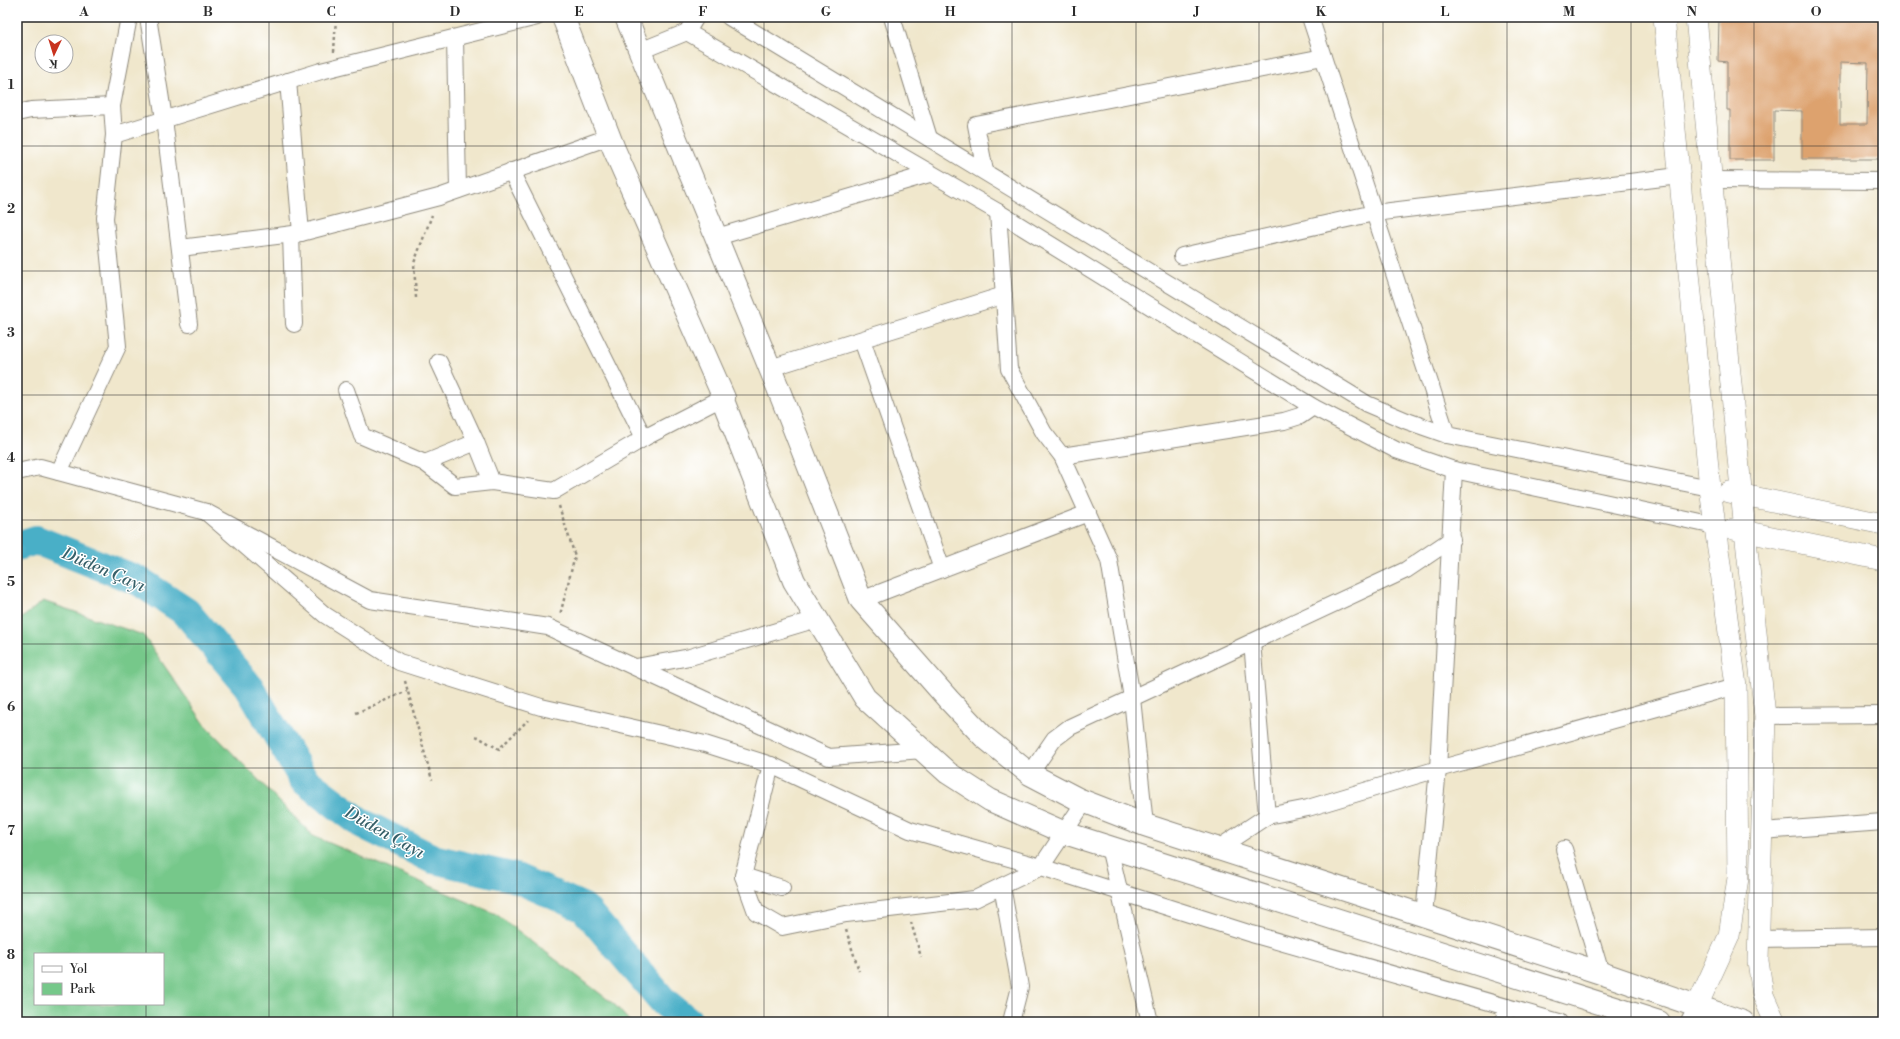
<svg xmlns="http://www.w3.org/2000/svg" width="1900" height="1039" viewBox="0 0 1900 1039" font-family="'Libre Bodoni',serif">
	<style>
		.green { fill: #76c88a; stroke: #507a5a; fill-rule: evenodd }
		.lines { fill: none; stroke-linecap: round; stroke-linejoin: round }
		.river { stroke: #48afc7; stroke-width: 30 }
		.building { fill: #dda26e; fill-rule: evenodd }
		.minor-casing { stroke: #8e897c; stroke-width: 18 }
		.tertiary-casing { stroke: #8e897c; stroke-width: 22 }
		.primary-casing { stroke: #8e897c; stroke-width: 24 }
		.path { stroke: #8e897c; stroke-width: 2.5; stroke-dasharray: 3 3; stroke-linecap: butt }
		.minor { stroke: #fff; stroke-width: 16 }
		.tertiary { stroke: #fff; stroke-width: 21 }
		.primary { stroke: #fff; stroke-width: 22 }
		.grid { fill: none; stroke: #2b2b2b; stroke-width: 1; stroke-opacity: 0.55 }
		.labels { text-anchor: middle; stroke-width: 3; stroke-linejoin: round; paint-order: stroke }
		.water-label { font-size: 17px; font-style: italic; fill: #376069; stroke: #fff }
		.neatline { fill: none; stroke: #2b2b2b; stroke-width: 1.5 }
		.grid-label { font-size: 13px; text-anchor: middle; font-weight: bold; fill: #2b2b2b }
	</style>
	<rect width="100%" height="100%" fill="#fff"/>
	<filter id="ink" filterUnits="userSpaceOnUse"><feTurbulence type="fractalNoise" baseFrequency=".025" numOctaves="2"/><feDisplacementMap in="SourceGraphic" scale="8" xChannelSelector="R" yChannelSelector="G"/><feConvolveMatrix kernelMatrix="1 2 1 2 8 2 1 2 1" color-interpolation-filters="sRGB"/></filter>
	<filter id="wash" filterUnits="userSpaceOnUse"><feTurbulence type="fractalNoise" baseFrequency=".012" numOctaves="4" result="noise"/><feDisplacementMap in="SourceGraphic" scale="16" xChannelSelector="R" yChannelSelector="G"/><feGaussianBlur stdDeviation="0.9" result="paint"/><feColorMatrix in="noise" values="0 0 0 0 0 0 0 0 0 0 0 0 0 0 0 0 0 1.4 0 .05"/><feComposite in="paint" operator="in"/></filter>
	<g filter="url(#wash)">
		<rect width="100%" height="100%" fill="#f0e7cc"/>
		<!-- green -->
		<path class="green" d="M43 601 143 635 206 726 313 836 496 914 615 1005 630 1022H17V622ZM35 954H163V1004H35Z"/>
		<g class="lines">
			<!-- river -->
			<polyline class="river" points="17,546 36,540 139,581 186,612 249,687 304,780 361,823 433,859 516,878 584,908 664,1002 689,1022"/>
		</g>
		<g id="blocks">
			<!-- building -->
			<path class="building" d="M1719 17 1825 20V18L1883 19V159H1802V111L1774 110V160H1730V110H1727V62L1718 61ZM1840 62 1868 63 1867 124H1840Z"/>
		</g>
	</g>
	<g filter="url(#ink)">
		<use href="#blocks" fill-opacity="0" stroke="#8e897c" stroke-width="1"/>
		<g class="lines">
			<defs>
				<g id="minor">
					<polyline points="129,17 112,106 114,135 321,71 537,17"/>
					<polyline points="148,17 164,119 189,324"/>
					<polyline points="729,17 1367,404 1407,421 1447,435 1710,488"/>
					<polyline points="892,17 929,138"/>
					<polyline points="1310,17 1447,435"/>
					<polyline points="687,32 998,212 1313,407 1396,450 1454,470 1715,526"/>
					<polyline points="455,38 458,190"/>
					<polyline points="640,51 687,32 696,17"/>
					<polyline points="288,81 301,233 439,197 609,137"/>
					<polyline points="17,113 31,110 112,106"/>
					<polyline points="511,171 644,438 722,398"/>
					<polyline points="985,171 976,125 1323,57"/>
					<polyline points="1711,180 1883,181"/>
					<polyline points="998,212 1009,369 1044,433 1062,456 1109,560 1132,698 1145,825"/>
					<polyline points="291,235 294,324"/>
					<polyline points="717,237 929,174"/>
					<polyline points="180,248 301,233"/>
					<polyline points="1182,256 1374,213 1679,176"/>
					<polyline points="862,340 942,569"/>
					<polyline points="439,362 476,442 492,482 554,491 644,438"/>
					<polyline points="770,368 1004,295"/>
					<polyline points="346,390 362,436 425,463 455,486 492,482"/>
					<polyline points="1062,456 1284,421 1300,416 1313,407"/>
					<polyline points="425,463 476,442"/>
					<polyline points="17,472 40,467 206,512 370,600 548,627 829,757 923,750"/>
					<polyline points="59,472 118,346 105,218 114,135"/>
					<polyline points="206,512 325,615 399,662 541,707 705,744 771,765 910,830 1041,867 1085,801"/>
					<polyline points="861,600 1088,513"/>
					<polyline points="1252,642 1267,816"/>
					<polyline points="636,667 690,657 817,619"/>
					<polyline points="1765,716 1883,715"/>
					<polyline points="771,765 743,876 756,912 782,927 846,914 975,899 1041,867 1252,934 1559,1022"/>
					<polyline points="1030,774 1054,739 1070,727 1406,570 1452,539"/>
					<polyline points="1762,831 1883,822"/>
					<polyline points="1109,847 1150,1022"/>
					<polyline points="1217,849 1267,816 1308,808 1438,769 1736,686"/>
					<polyline points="1564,849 1601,973"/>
					<polyline points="743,876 782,888"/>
					<polyline points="1002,886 1020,987 1011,1022"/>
					<polyline points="1424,915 1438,769 1454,470"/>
					<polyline points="1759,939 1883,937"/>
					<polyline points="1503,1022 1507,1007"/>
					<polyline points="1689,1022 1697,1006"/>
				</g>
				<g id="tertiary">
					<polyline points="1664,17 1710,488 1736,686 1738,878 1729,936 1697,1006"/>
					<polyline points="1696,17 1745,531 1765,716 1758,961 1763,995 1775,1022"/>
					<polyline points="1729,492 1883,524"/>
					<polyline points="1733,529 1883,560"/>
				</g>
				<g id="primary">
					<polyline points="563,17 614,149 724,398 722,398 794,581 865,698 948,773 990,800 1065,833 1659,1022"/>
					<polyline points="626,17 776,383 861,600 948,699 984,737 1030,774 1078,799 1145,825 1601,973 1743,1022"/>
				</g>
			</defs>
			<!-- minor casing -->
			<use href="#minor" class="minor-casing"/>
			<!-- tertiary casing -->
			<use href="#tertiary" class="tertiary-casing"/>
			<!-- primary casing -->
			<use href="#primary" class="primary-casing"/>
			<!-- path -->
			<g class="path">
				<polyline points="334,52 336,17"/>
				<polyline points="416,298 414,263 432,215"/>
				<polyline points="559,506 575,556 560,615"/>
				<polyline points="405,681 432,780"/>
				<polyline points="356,713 407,691"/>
				<polyline points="476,736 499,749 528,720"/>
				<polyline points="911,922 921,957"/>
				<polyline points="846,930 859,971"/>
			</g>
			<!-- minor -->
			<use href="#minor" class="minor"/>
			<!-- tertiary -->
			<use href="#tertiary" class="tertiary"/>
			<!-- primary -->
			<use href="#primary" class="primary"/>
		</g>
	</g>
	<!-- grid -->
	<path class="grid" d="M146 17V954M269 17V1022M393 17V1022M517 17V1022M641 17V1022M764 17V1022M888 17V1022M1012 17V1022M1136 17V1022M1259 17V1022M1383 17V1022M1507 17V1022M1631 17V1022M1754 17V1022M17 146H1883M17 271H1883M17 395H1883M17 520H1883M17 644H1883M17 768H1883M17 893H1883M146 1004V1022"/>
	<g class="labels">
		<!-- water labels -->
		<g class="water-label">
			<text transform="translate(104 569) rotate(23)" y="6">Düden Çayı</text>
			<text transform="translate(385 832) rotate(29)" y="6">Düden Çayı</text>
		</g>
	</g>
	<!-- margin -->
	<rect width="1900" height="1039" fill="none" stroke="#fff" stroke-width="44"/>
	<!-- legend -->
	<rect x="34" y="953" width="130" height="52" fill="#ffffff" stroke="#aaaaaa"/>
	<rect x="42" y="966" width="20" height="6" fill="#ffffff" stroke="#aaaaaa"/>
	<text x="70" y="973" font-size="12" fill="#2b2b2b">Yol</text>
	<rect x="42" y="983" width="20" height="12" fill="#76c88a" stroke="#aaaaaa"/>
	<text x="70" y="993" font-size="12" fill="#2b2b2b">Park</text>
	<!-- north arrow -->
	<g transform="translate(54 54) rotate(184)"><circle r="19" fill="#ffffff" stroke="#aaaaaa"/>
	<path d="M0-3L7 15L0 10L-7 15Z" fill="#c8321e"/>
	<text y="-6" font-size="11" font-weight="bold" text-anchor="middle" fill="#2b2b2b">K</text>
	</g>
	<rect x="22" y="22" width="1856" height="995" class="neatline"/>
	<g class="grid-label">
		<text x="84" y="16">A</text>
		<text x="208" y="16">B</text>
		<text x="331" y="16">C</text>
		<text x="455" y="16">D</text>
		<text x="579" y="16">E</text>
		<text x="703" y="16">F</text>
		<text x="826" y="16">G</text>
		<text x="950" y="16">H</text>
		<text x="1074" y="16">I</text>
		<text x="1197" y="16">J</text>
		<text x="1321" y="16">K</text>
		<text x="1445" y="16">L</text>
		<text x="1569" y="16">M</text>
		<text x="1692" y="16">N</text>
		<text x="1816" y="16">O</text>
		<text x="11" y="89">1</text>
		<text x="11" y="213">2</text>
		<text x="11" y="337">3</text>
		<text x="11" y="462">4</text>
		<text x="11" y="586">5</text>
		<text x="11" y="711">6</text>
		<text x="11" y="835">7</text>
		<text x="11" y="959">8</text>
	</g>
</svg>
